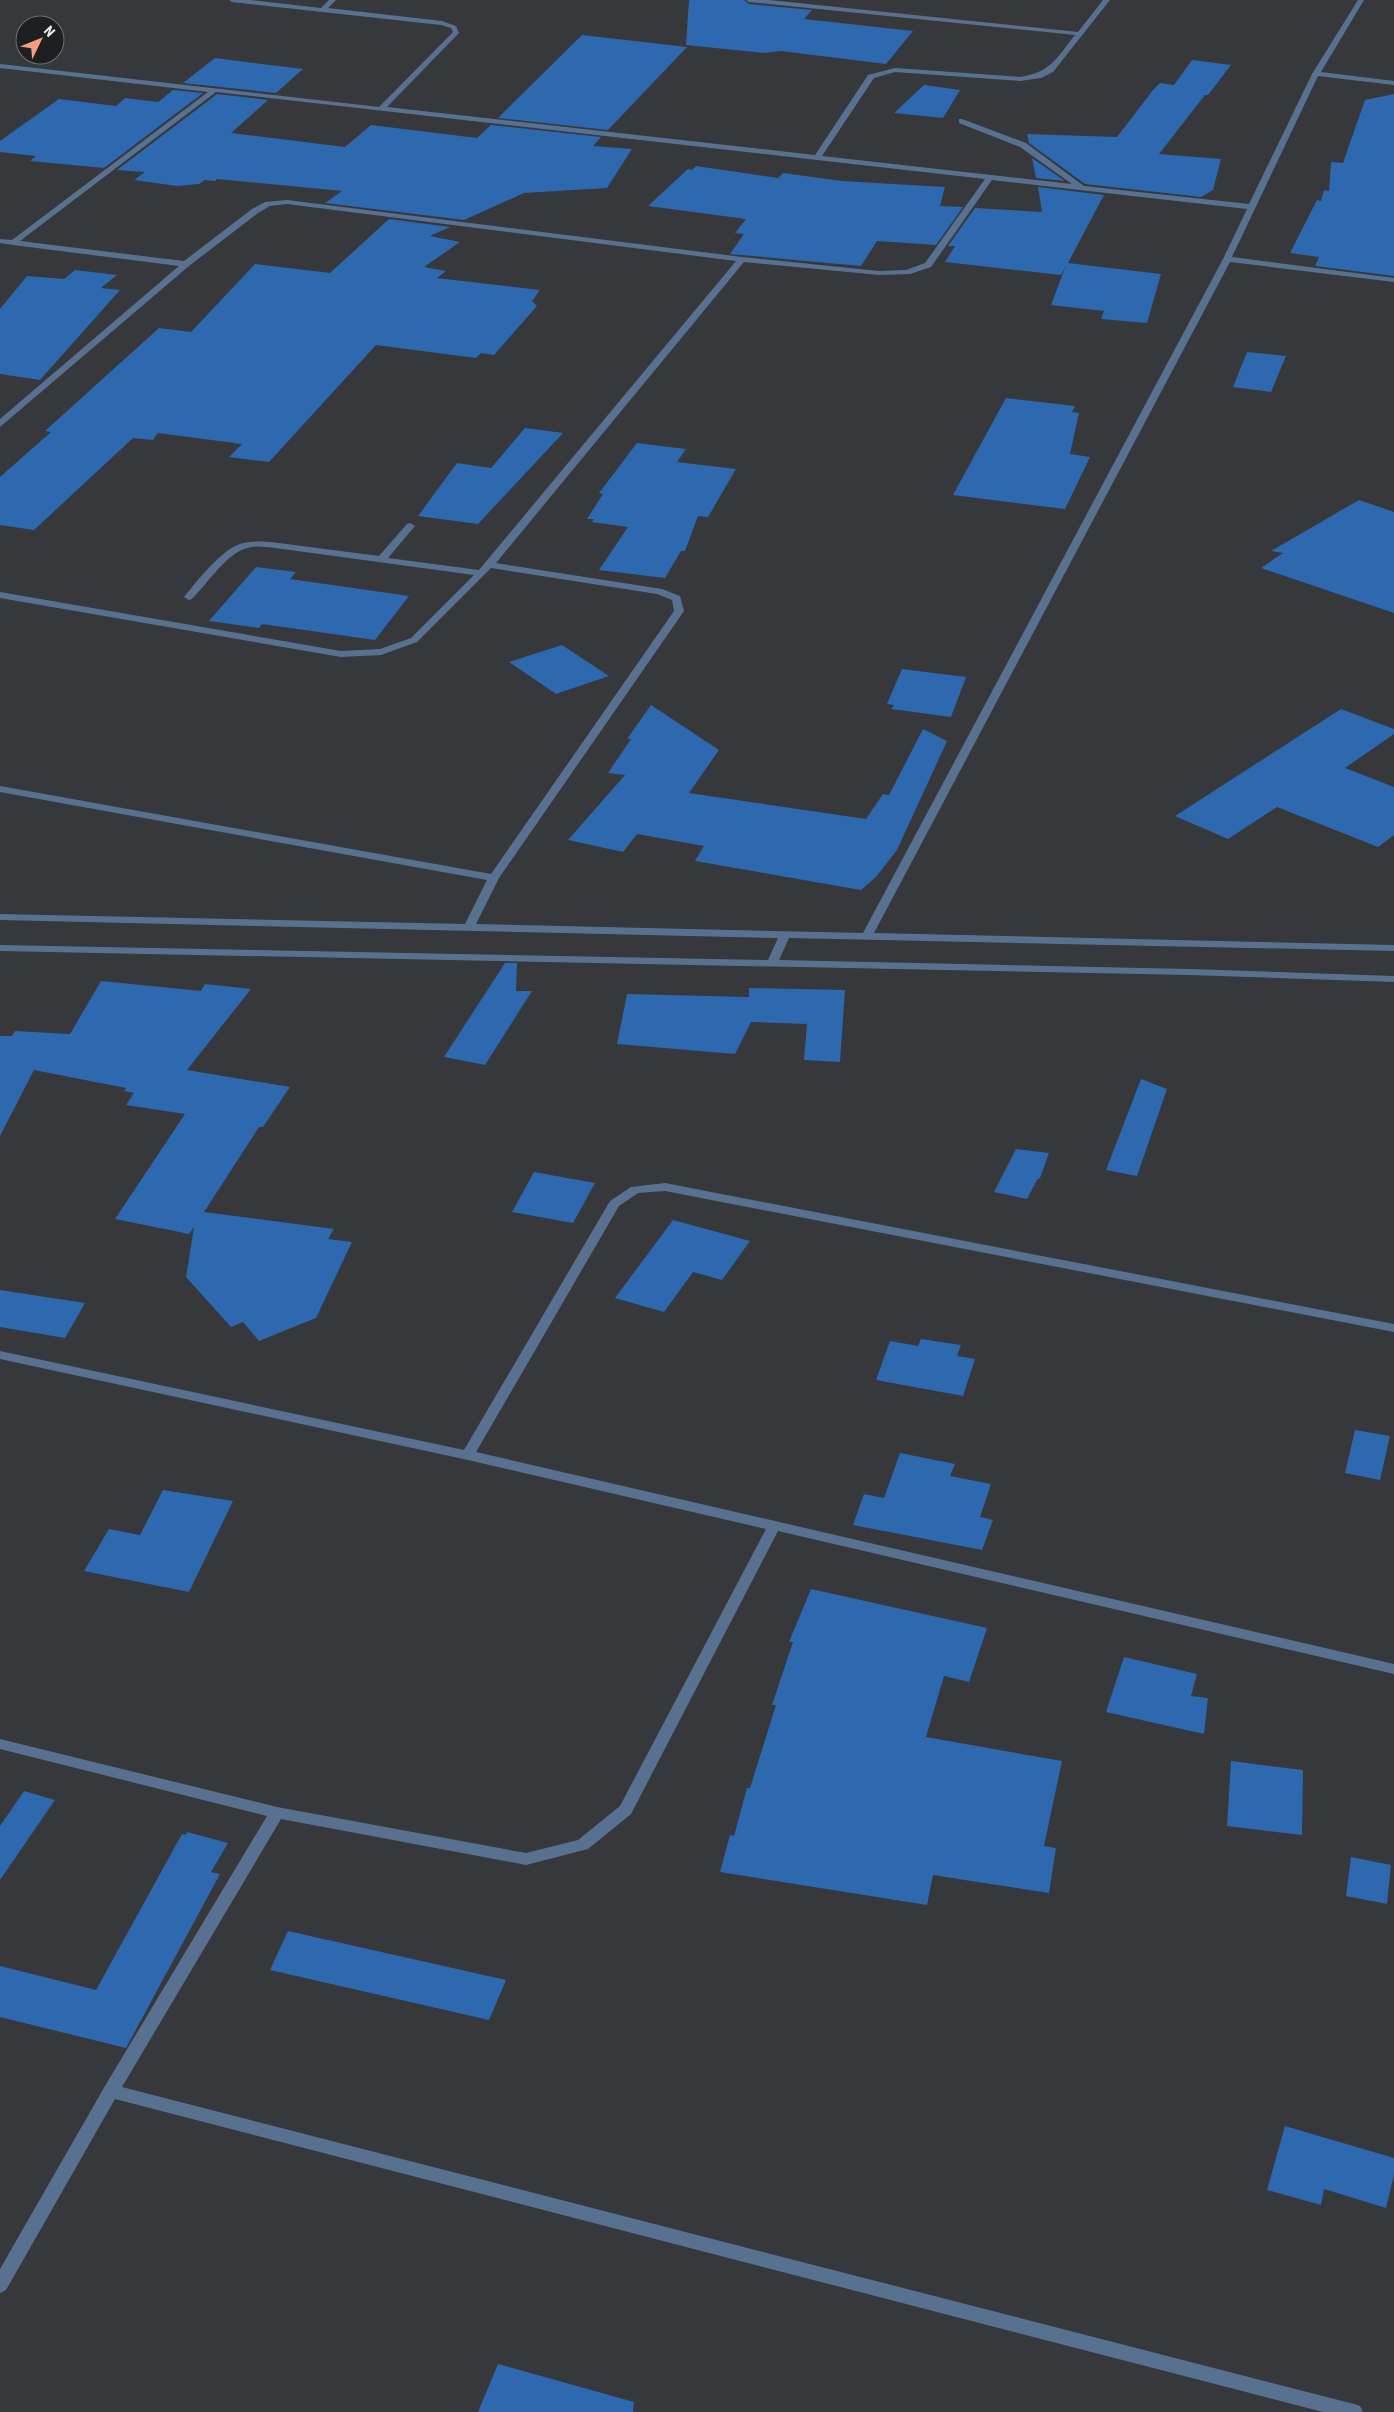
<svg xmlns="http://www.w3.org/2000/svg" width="1394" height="2412" viewBox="0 0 1394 2412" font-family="'Roboto Condensed',sans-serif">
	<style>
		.building { fill: #2e68af }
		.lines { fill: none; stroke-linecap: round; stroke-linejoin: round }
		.minor { fill: #597191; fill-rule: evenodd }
	</style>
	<rect width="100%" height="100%" fill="#36383b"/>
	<!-- building -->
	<g class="building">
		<polygon points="689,0 744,0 749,4 812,10 804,19 913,31 886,64 781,51 765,53 686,45"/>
		<polygon points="582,35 687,47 608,130 498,118"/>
		<polygon points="215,58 303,69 276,93 183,83"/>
		<polygon points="1192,60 1231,65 1208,95 1205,95 1159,154 1221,159 1213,190 1201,197 1085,184 1029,143 1027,134 1117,137 1153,90 1160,83 1174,85"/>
		<polygon points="924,85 960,90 943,118 894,113"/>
		<polygon points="173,90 203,93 104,168 30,161 36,156 0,152 0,141 59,99 116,106 125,98 158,102"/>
		<polygon points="217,94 268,100 231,133 345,147 371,125 477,138 491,125 601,137 593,146 632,149 607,188 524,193 464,220 325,203 342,191 216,179 216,181 205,180 199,184 177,186 134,180 145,172 117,170"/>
		<polygon points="1394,94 1394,276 1315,266 1319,257 1290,253 1317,200 1321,201 1324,190 1329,191 1331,162 1343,163 1365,100"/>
		<polygon points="1032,158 1065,181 1036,178"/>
		<polygon points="696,166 778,178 783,173 842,181 945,187 940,206 963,207 936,245 877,241 861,266 730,254 744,234 735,233 746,219 648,206 688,169 692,170"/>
		<polygon points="1038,187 1104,195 1068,263 1161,274 1147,323 1101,319 1104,311 1051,305 1066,265 1061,275 945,262 955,246 948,246 975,208 1042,212"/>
		<polygon points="389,219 450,227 430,236 460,242 424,267 446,271 437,278 540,290 532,301 537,306 494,355 481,353 476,358 376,345 269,462 229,457 242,444 158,433 153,440 133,438 34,530 0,525 0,477 51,432 45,431 159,328 191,332 255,264 330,273"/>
		<polygon points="75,270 117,275 101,288 120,290 40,380 0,374 0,309 27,276 64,279"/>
		<polygon points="1247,352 1286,356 1271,392 1233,387"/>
		<polygon points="1006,398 1075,406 1072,412 1079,413 1070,454 1090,457 1065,509 953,495"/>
		<polygon points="525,428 563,433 478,524 418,516 457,463 491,468"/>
		<polygon points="637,443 686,449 677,462 736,469 708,517 698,516 685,551 681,551 665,578 599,570 628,527 592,522 594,519 587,519 603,494 599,493"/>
		<polygon points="1359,500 1394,512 1394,613 1261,568 1283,553 1271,551"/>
		<polygon points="256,567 296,572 290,579 409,596 375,640 262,624 259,628 209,621"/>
		<polygon points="562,645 609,676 556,694 509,662"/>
		<polygon points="902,669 966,677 951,717 891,709 894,705 887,704"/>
		<polygon points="651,705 719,750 689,793 866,819 883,794 889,795 923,729 947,741 897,850 876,877 861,890 695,861 704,846 637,834 623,852 568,840 625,775 608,773 631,739 627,739"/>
		<polygon points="1341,709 1394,729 1394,734 1345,768 1394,787 1394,835 1378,847 1277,807 1228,839 1175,816"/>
		<polygon points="505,963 517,963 516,991 532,991 485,1065 444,1057"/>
		<polygon points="101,981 201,991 205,984 251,989 187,1070 290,1087 263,1127 259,1127 204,1212 334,1229 328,1239 352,1242 316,1318 259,1341 243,1322 231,1327 186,1277 194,1227 189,1234 115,1219 185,1114 126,1105 134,1093 124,1091 126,1088 34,1070 0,1136 0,1036 12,1036 15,1031 70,1034"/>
		<polygon points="749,988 845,990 840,1062 804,1060 807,1024 751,1022 735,1054 617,1044 627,994 749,997"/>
		<polygon points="1141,1079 1167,1089 1137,1176 1106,1170"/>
		<polygon points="1016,1149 1049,1153 1040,1178 1037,1180 1027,1199 994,1192"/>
		<polygon points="534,1172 595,1183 573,1223 512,1212"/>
		<polygon points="673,1220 750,1241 722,1280 693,1272 664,1312 615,1298"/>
		<polygon points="0,1290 85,1303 65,1338 0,1327"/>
		<polygon points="921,1339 961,1345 957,1356 975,1359 963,1396 876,1380 890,1341 918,1346"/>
		<polygon points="1355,1430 1390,1436 1380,1480 1345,1473"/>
		<polygon points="900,1453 955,1464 950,1476 991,1484 980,1517 993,1520 982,1550 853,1525 864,1494 884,1498"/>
		<polygon points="163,1490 233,1501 189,1592 84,1571 109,1529 140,1535"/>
		<polygon points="811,1589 987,1628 969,1682 944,1676 926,1737 1062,1761 1044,1846 1056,1848 1049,1893 933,1875 927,1905 720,1872 730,1835 734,1836 747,1788 750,1788 776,1705 772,1705 793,1642 789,1642"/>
		<polygon points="1124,1657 1197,1674 1191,1696 1208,1698 1204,1734 1106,1712"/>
		<polygon points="1231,1761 1303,1770 1302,1835 1227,1826"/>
		<polygon points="24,1791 55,1800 0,1880 0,1826"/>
		<polygon points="187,1832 228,1843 211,1872 220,1874 126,2048 0,2017 0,1966 96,1990 182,1834 186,1835"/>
		<polygon points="1351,1857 1391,1865 1387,1904 1346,1896"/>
		<polygon points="288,1931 506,1980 489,2020 270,1970"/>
		<polygon points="1285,2126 1394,2158 1394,2175 1386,2208 1324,2189 1321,2205 1267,2190"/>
		<polygon points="498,2364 634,2402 633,2412 478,2412"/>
	</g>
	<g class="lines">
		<!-- minor -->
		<g class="minor">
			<path d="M229 0H250L321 8 329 0H336L328 8 442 21 456 26 459 33 387 107 815 155 868 75 895 68 1020 77C1051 72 1056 59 1075 35L749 2 746 0H769L1078 32 1103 0H1110L1053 72 1041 78 1020 81 895 72 874 78 822 156 1072 184 1020 147 959 123V119H962L1026 143 1084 186 1249 204 1312 74 1358 0H1364L1321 72 1394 81V85L1318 76 1232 257 1394 278V282L1230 262 874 933 1394 945V951L789 938 779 960 1190 969 1394 976V982L1190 975 0 951V945L768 960 778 938 0 920V914L465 924 487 880 0 792V786L491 874 674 611 672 600 657 594 491 568 417 642 381 655 341 657 0 598V592L341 651 380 649 411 638 474 575 275 548C266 547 256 545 247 548 227 553 207 584 192 599L189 600 184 597C197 581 221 550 240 544 250 541 261 541 271 542L379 556 407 524 410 523 415 526 388 558 479 570 736 261 287 204 270 206 258 213 189 266 0 427V419L179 266 13 245 0 243V239L12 240 208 92 0 68V64L379 107 453 32 451 28 441 25 232 2ZM216 92 985 179 925 263 906 270 879 271 742 257 287 200 265 202 252 209 184 261 20 241ZM992 180 1247 209 1223 259 863 933 476 924 499 878 684 611 680 596 662 589 496 563 744 262 879 275 910 274 931 267Z"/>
			<polygon points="665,1183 1394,1324 1394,1332 665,1191 638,1193 619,1206 476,1452 1394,1664 1394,1674 778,1531 631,1814 588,1849 526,1865 281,1819 122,2087 1354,2404 1360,2406 1363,2412 1323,2412 115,2099 6,2290 0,2293 0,2269 105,2086 267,1816 0,1749 0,1739 277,1807 526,1853 578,1840 620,1806 766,1529 468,1460 0,1359 0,1351 464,1450 610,1201 631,1187"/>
		</g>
	</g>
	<!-- north arrow -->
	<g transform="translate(40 40) rotate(47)"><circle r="24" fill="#1e1f20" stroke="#6f7072"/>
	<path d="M0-4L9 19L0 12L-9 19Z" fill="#f39f83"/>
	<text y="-8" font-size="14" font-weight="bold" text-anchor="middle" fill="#e8eaec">N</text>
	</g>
</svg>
